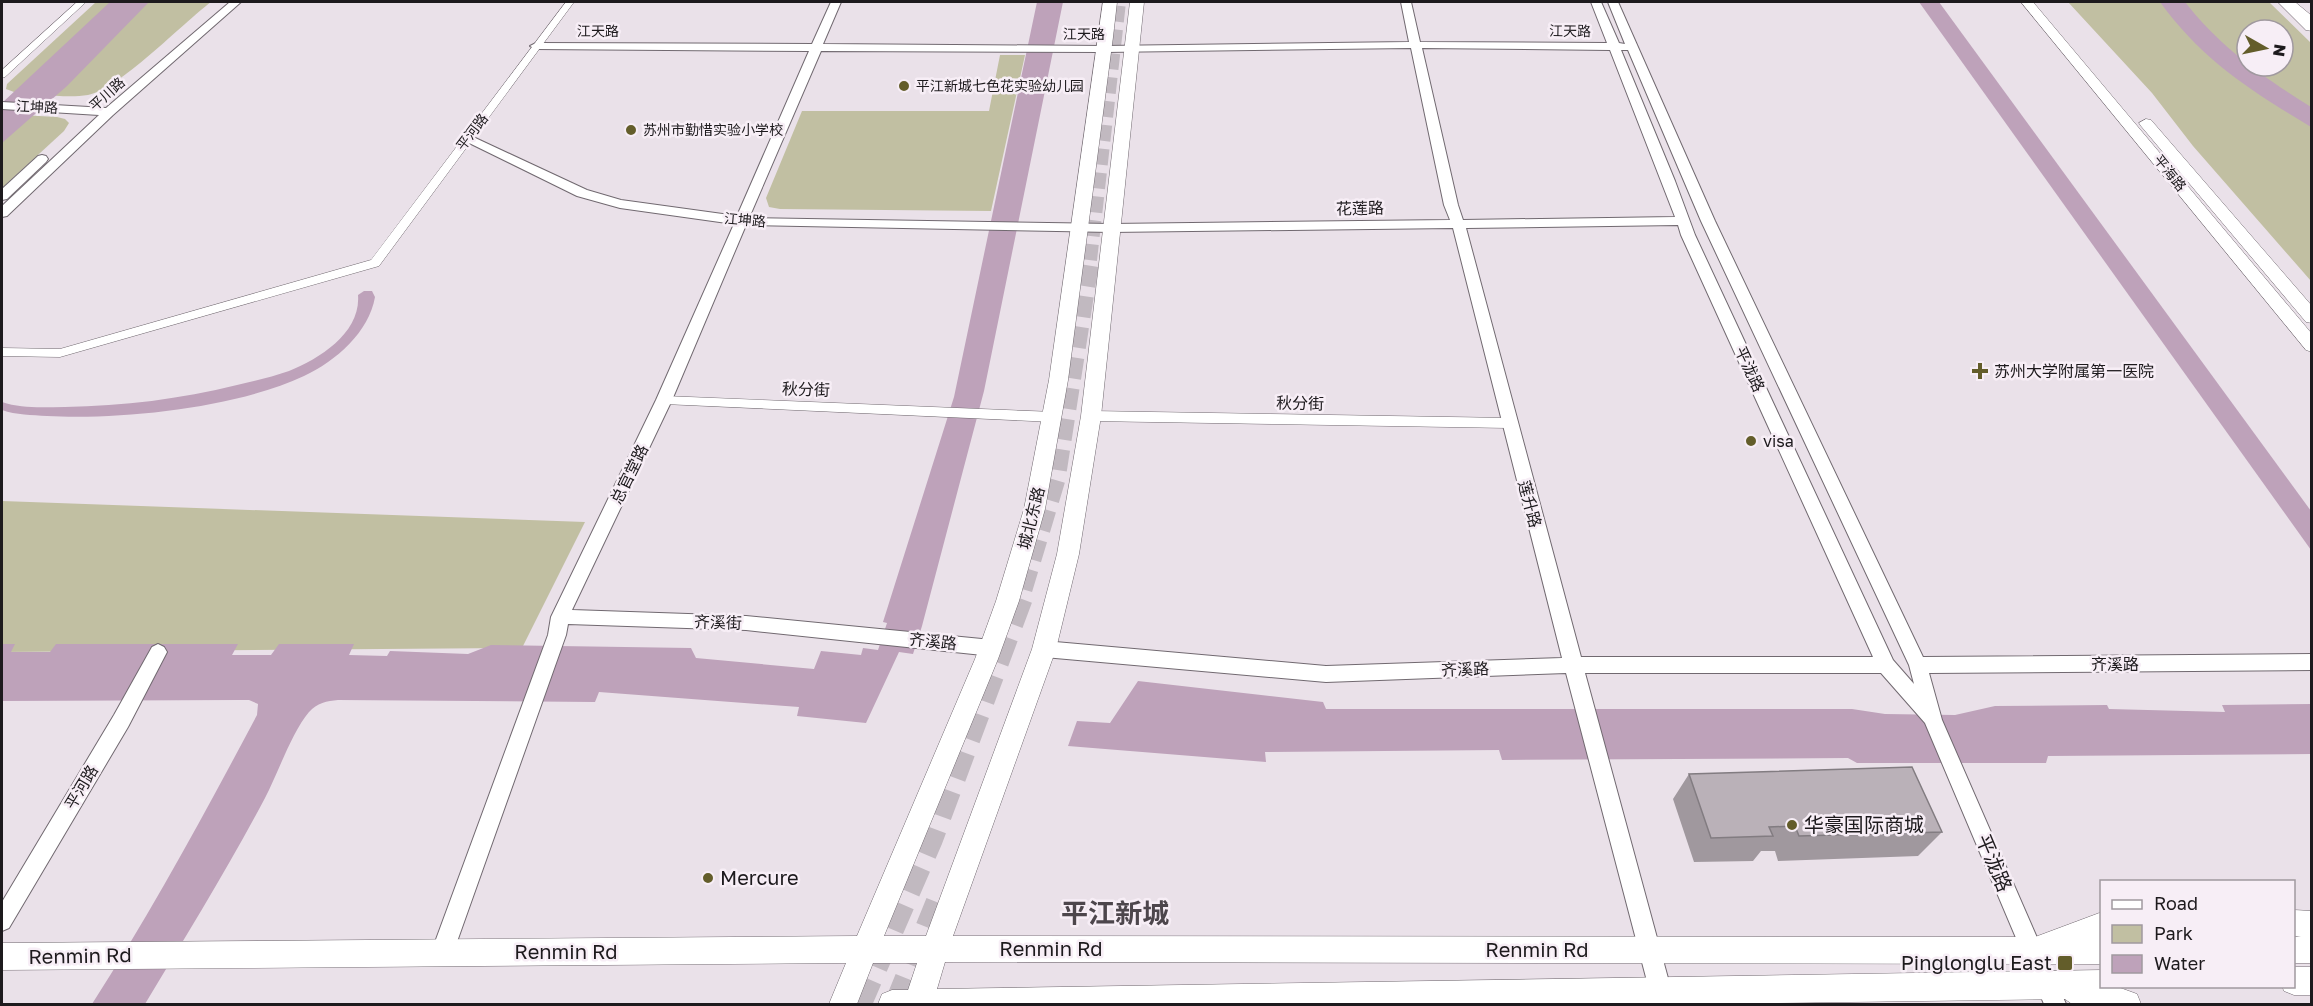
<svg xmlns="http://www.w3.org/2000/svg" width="2313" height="1006" viewBox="0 0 2313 1006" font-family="'Golos Text','Noto Sans SC',sans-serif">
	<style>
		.green { fill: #c1bfa2; fill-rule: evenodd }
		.water { fill: #bea2ba }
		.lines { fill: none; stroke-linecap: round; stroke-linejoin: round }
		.trunk-tunnel-far2 { stroke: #c1b9c0; stroke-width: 16; stroke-dasharray: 16 8; stroke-linecap: butt }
		.trunk-tunnel-far1 { stroke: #c1b9c0; stroke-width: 21; stroke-dasharray: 21 10; stroke-linecap: butt }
		.trunk-tunnel { stroke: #c1b9c0; stroke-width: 27; stroke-dasharray: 27 14; stroke-linecap: butt }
		.minor-casing { stroke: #716970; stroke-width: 1 }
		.tertiary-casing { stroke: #716970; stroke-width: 2 }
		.secondary-casing { stroke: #716970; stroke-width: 1 }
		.primary-casing { stroke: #716970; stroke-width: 1 }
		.motorway-casing { stroke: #716970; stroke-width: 1 }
		.minor { fill: #fff; fill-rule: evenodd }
		.tertiary { fill: #fff; fill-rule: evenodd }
		.secondary { fill: #fff; fill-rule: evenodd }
		.primary { fill: #fff; fill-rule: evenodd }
		.motorway { fill: #fff; fill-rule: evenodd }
		.wall { fill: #a0989e }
		.building { fill: #bab1b8; stroke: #827c81; stroke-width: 1.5 }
		.poi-dot { fill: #635d2a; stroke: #f7eef6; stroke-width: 2 }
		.labels { text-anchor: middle; stroke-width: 5; stroke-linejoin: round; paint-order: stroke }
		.far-street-label { font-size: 14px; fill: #1d1a1d; stroke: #f7eef6 }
		.far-poi-label { font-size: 14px; fill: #1d1a1d; stroke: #f7eef6; text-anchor: start }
		.street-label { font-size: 16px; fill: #1d1a1d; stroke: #f7eef6 }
		.poi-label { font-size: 16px; fill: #1d1a1d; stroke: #f7eef6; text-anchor: start }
		.near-poi-label { font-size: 20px; fill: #1d1a1d; stroke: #f7eef6; text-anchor: start }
		.near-street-label { font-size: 20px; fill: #1d1a1d; stroke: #f7eef6 }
		.near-district-label { font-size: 27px; font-weight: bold; fill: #4d464c; stroke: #f7eef6 }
	</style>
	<rect width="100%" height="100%" fill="#eae1e9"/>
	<!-- green -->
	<g class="green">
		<path d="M96 2H211C183 23 118 90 88 95 65 99 37 93 14 92L6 89 7 84Z"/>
		<path d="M2068 2H2269L2311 43V281L2193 146 2152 93ZM2247 30H2283V66H2247Z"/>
		<polygon points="1000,55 1025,55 991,211 780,209 769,207 766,198 802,111 989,111"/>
		<polygon points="2,114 57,117 65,119 69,123 64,131 2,188"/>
		<polygon points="2,501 585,522 522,648 2,652"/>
	</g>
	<!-- water -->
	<g class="water">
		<polygon points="110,2 149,2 67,86 2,143 2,103"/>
		<path d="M1037 2H1063L984 391 922 626 913 654 899 652 866 723 797 716 799 707 599 692 595 702 338 700C327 701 317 703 309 712 292 732 278 773 265 798 228 868 186 936 145 1004H92C152 911 205 813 257 715L258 704 249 700H238L2 701V644H15L11 652H50L56 644H238L232 655H271L279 644H354L349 655 387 656 390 651 468 654 491 645 691 648 696 658 814 669 821 651 861 655 863 648 878 650 887 623 883 622 954 397Z"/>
		<polygon points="1919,2 1939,2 2311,511 2311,550"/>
		<path d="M2160 2H2185C2221 48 2262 76 2311 107V127C2251 91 2202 60 2160 2Z"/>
		<path d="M364 291H372L375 297C369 332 336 361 304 376 236 408 122 420 47 416 32 415 16 415 2 410V402C22 409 44 407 65 407 124 406 180 399 237 385 254 381 272 377 289 371 321 358 361 332 358 295Z"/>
		<polygon points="1138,681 1323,702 1326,709 1852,709 1885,714 1955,715 1995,706 2107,705 2109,709 2225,712 2222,705 2312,704 2311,754 2048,756 2046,763 1857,763 1848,758 1502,760 1499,750 1265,752 1266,762 1068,746 1077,721 1110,723"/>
	</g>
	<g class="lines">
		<!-- trunk-tunnel-far2 -->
		<polyline class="trunk-tunnel-far2" points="1089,260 1118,2"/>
		<!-- trunk-tunnel-far1 -->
		<polyline class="trunk-tunnel-far1" points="1022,589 1055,479 1089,259"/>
		<!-- trunk-tunnel -->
		<g class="trunk-tunnel">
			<polyline points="858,1004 929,840 1023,588"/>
			<polyline points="898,1004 939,903"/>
		</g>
		<defs>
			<g id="minor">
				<polygon points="77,2 86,2 5,77 2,78 2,70"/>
				<polygon points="566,2 574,2 379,266 60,357 2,356 2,348 60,349 371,260"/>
				<polygon points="664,396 1054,412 1060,417 1054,422 664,404 658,400"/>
				<polygon points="1091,411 1509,418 1515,423 1509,428 1091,421 1085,416"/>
			</g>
			<g id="tertiary">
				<polygon points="230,2 241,2 113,115 7,216 2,217 2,206 99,115 2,109 2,102 106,108"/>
				<path d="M831 2H841L823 44 1105 46 1409 42 1401 2H1411L1420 42 1607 43 1591 2H1601L1619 43 1625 44 1608 2H1618L1715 221 1923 657 2312 654V670L1929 673 1942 720 2066 1004H2044L1925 723 1881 673H1585L1675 1004H1653L1566 673 1326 682 1044 657 1038 654 1035 649 1038 644 1044 641 1326 666 1562 658 1453 228 1111 232 746 225 672 400 572 610 746 616 992 640 998 643 1001 648 998 653 992 656 746 630 568 624 566 635 453 953 450 961 442 964 434 961 431 953 548 635 551 617 656 400 734 224 620 208 577 196 461 139 463 136H471L587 190 621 200 737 216 809 51 536 49 530 46 536 43 812 44ZM1411 48 1444 205 1450 220 1111 224 749 218 821 51 1105 52ZM1422 48 1610 50 1675 217 1463 220 1458 205ZM1621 50H1628L1701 221 1909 665 1914 684 1893 660 1695 235 1675 181ZM1678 225 1681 235 1873 657H1581L1466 228Z"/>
				<polygon points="42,155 46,156 48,159 46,162 7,199 2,200 2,189 38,156"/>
				<polygon points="158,644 164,647 167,652 128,727 9,928 2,931 2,902 114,715 152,647"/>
			</g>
			<g id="secondary">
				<polygon points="2021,2 2033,2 2312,334 2312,352 2306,350"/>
				<polygon points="2146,119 2151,120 2312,306 2312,323 2306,322 2141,126 2139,123"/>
			</g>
			<g id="primary">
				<polygon points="1103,2 1117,2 1113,37 1068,380 1045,509 1019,601 998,659 884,936 926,936 1032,649 1057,554 1081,416 1130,2 1144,2 1101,416 1079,554 1056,649 953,936 2035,937 2102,912 2102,964 945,962 937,989 2102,970 2102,986 2115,986 2137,994 2141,1004 2072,1004 2065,999 1708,1004 878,1004 882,994 892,990 908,990 917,963 873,963 857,1004 829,1004 846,963 2,970 2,943 857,936 975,659 996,601 1024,509 1049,380"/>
				<polygon points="2294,910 2312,911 2312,963 2294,963 2294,937 2301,937 2294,936"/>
				<polygon points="2294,967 2312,967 2312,995 2294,995 2284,991 2282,986 2294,986"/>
			</g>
			<polygon id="motorway" points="2278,2 2295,2 2312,16 2312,31 2306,30"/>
		</defs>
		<!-- minor casing -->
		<use href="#minor" class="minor-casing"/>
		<!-- tertiary casing -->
		<use href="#tertiary" class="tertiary-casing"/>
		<!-- secondary casing -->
		<use href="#secondary" class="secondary-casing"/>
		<!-- primary casing -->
		<use href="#primary" class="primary-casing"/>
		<!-- motorway casing -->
		<use href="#motorway" class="motorway-casing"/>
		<!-- minor -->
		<use href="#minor" class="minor"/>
		<!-- tertiary -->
		<use href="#tertiary" class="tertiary"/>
		<!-- secondary -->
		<use href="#secondary" class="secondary"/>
		<!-- primary -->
		<use href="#primary" class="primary"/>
		<!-- motorway -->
		<use href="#motorway" class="motorway"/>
	</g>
	<!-- wall -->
	<polygon class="wall" points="1689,774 1942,832 1918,856 1778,861 1775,851 1761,851 1753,861 1694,862 1673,799"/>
	<!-- building -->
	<polygon class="building" points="1912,767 1942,832 1799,836 1795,826 1769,827 1773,836 1711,838 1689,774"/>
	<!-- markers -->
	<g class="poi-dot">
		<circle cx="904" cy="86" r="6"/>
		<circle cx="631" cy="130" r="6"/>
		<path d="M1977 362h6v6h6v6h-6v6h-6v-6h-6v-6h6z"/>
		<circle cx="1751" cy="441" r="6"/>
		<circle cx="1792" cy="825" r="6"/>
		<circle cx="708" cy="878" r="6"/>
		<rect x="2057" y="955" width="16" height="16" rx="3"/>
	</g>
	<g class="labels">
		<!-- far-street labels -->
		<g class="far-street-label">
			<text x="598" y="36">江天路</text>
			<text transform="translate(1570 31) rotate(1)" y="5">江天路</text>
			<text x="1084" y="39">江天路</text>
			<text transform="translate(107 94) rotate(-42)" y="5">平川路</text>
			<text transform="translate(37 107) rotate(3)" y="5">江坤路</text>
			<text transform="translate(472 132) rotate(-53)" y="5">平河路</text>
			<text transform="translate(2170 173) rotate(51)" y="5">平海路</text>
			<text transform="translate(745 220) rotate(5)" y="5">江坤路</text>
		</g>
		<!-- far-poi labels -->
		<g class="far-poi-label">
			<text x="916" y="91">平江新城七色花实验幼儿园</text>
			<text x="643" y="135">苏州市勤惜实验小学校</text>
		</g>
		<!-- street labels -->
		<g class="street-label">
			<text transform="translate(1360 208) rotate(-1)" y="6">花莲路</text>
			<text transform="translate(1750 369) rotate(65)" y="6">平泷路</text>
			<text transform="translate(806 389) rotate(2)" y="6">秋分街</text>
			<text transform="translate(1300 403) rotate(1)" y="6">秋分街</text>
			<text transform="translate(629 474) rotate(-64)" y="6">总官堂路</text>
			<text transform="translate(1530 504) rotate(75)" y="6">莲升路</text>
			<text transform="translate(1031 518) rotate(-76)" y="6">城北东路</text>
			<text transform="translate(718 622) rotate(2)" y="6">齐溪街</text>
			<text transform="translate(933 641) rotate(6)" y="6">齐溪路</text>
			<text x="2115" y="670">齐溪路</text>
			<text transform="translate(1465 669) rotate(-2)" y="6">齐溪路</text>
			<text transform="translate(81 787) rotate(-59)" y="6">平河路</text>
		</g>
		<!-- poi labels -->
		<g class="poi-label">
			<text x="1994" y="377">苏州大学附属第一医院</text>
			<text x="1763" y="447">visa</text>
		</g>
		<!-- near-poi labels -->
		<g class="near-poi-label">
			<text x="1804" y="832">华豪国际商城</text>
			<text x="720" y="885">Mercure</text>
			<text x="2052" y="970" text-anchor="end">Pinglonglu East</text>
		</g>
		<!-- near-street labels -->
		<g class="near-street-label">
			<text transform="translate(1994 863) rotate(67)" y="7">平泷路</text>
			<text x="1051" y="956">Renmin Rd</text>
			<text x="1537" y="957">Renmin Rd</text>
			<text x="566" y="959">Renmin Rd</text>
			<text transform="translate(80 956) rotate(-1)" y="7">Renmin Rd</text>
		</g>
		<!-- near-district labels -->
		<g class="near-district-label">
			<text x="1115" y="923">平江新城</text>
		</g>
	</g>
	<!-- border -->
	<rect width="2313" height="1006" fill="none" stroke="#1d1a1d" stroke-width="6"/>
	<!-- legend -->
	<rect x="2100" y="880" width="195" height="108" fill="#f7eef6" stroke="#a0999f" stroke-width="1.5"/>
	<rect x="2112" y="900" width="30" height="9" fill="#ffffff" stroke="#a0999f" stroke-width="1.5"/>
	<text x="2154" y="910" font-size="18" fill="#1d1a1d">Road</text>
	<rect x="2112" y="925" width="30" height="18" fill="#c1bfa2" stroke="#a0999f" stroke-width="1.5"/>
	<text x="2154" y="940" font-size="18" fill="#1d1a1d">Park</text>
	<rect x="2112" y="955" width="30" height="18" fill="#bea2ba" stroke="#a0999f" stroke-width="1.5"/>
	<text x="2154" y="970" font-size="18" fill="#1d1a1d">Water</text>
	<!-- north arrow -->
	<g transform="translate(2265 48) rotate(99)"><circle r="28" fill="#f7eef6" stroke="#a0999f" stroke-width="1.5"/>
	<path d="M0-4.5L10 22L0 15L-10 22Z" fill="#635d2a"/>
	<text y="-9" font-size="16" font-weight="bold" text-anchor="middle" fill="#1d1a1d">N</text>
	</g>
</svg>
